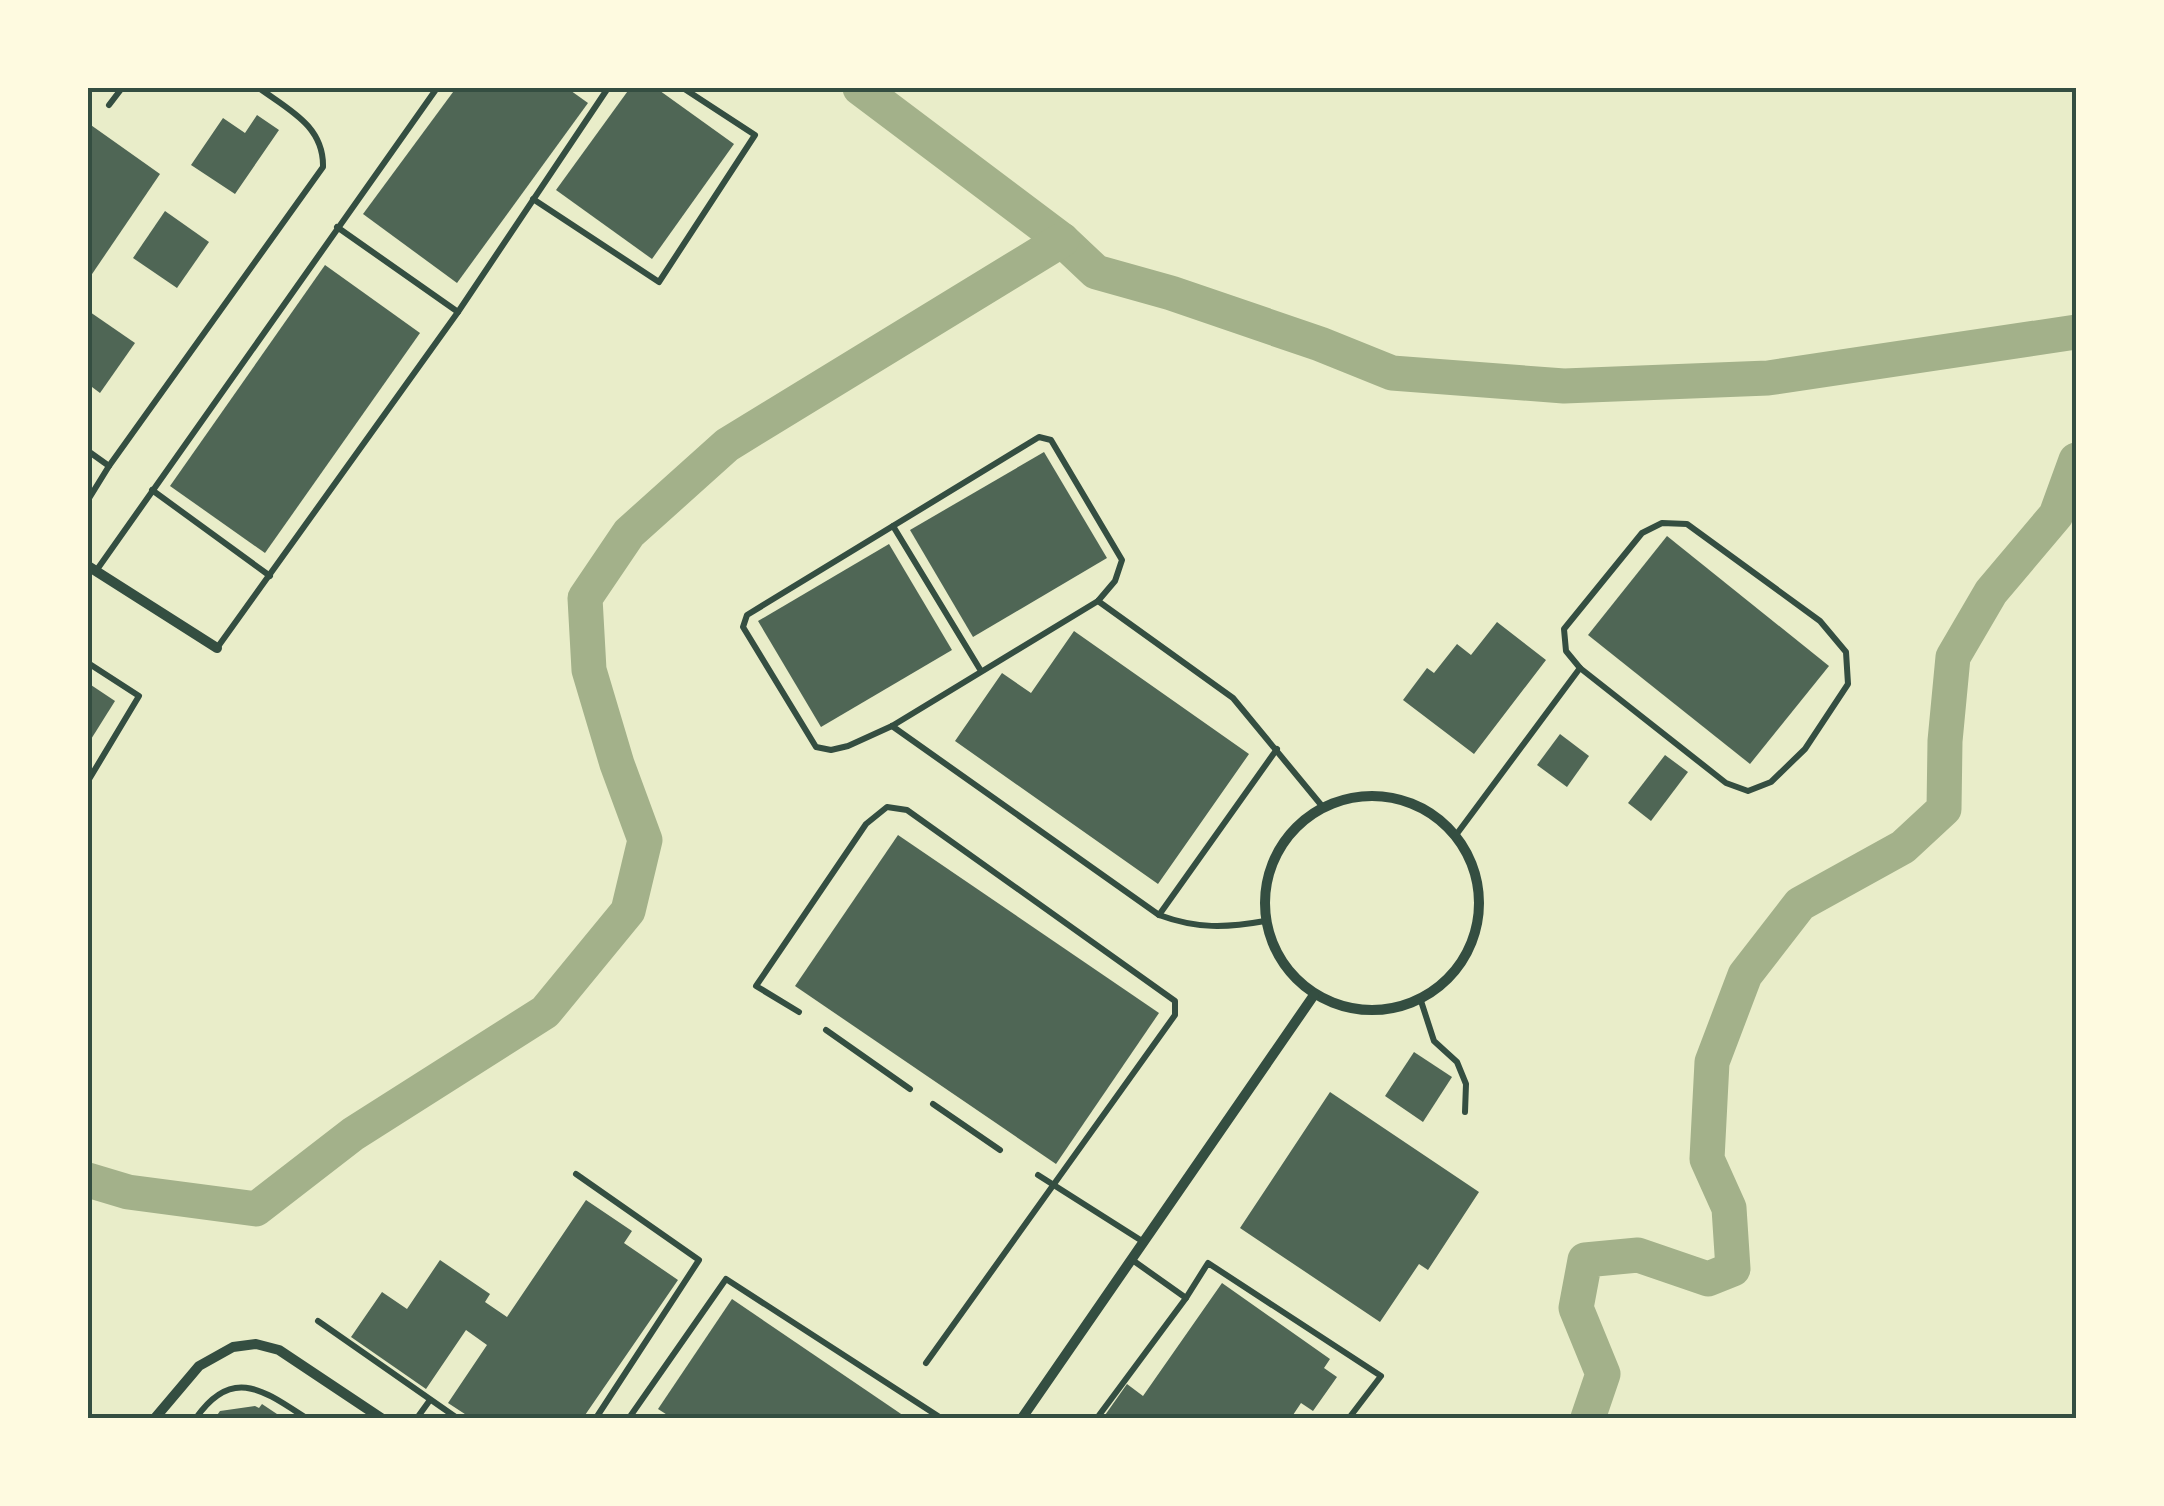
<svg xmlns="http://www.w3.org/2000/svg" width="2164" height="1506" viewBox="0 0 2164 1506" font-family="Cabin,sans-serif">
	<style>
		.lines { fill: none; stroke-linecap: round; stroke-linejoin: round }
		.river { stroke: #a3b18a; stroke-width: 35 }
		.building { fill: #4f6655 }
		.service { stroke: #344e41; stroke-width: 6 }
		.minor { stroke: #344e41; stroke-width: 10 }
		.neatline { fill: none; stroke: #344e41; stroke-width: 4 }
	</style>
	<rect width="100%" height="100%" fill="#e9edc9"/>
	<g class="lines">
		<!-- river -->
		<g class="river">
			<polyline points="860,88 1062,240 1096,272 1171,293 1320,344 1392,373 1564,386 1768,378 2076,332"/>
			<polyline points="88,1180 128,1192 256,1209 353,1134 545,1012 628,911 645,840 617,764 589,670 585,598 629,533 727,445 1062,240"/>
			<polyline points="1588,1418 1603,1374 1576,1308 1585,1260 1638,1255 1708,1279 1733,1269 1729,1208 1707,1159 1712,1062 1745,975 1800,904 1903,847 1944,809 1945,741 1953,657 1991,592 2056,515 2076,460"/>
		</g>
	</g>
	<!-- building -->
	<g class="building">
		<polygon points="456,88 567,88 588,103 457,283 363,214"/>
		<polygon points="630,88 656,88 734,144 652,259 556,190"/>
		<polygon points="257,115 279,130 235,194 191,165 223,118 245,133"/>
		<polygon points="88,123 160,174 88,280"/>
		<polygon points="165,211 209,242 177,288 133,258"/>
		<polygon points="325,265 420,333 265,553 170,486"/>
		<polygon points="90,312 135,343 100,393 88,384"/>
		<polygon points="1044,452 1107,558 973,637 910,530"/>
		<polygon points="1667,536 1829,666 1750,764 1588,635"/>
		<polygon points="889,544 952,650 821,727 758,621"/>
		<polygon points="1497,622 1546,660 1474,754 1403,700 1427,668 1434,673 1457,644 1471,655"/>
		<polygon points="1074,631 1249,754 1158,884 955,741 1002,673 1031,693"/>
		<polygon points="88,683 115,701 88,744"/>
		<polygon points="1560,734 1589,756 1567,787 1537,765"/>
		<polygon points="1665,755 1688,772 1651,821 1628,803"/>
		<polygon points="898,835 1159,1013 1056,1164 795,986"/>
		<polygon points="1414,1052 1452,1077 1423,1122 1385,1096"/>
		<polygon points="1330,1092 1479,1192 1428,1270 1419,1264 1380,1322 1240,1228"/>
		<polygon points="586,1200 632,1231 624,1243 678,1280 583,1418 471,1418 448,1403 487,1345 466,1330 426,1389 351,1337 382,1292 407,1309 440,1260 490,1294 485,1302 507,1317"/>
		<polygon points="1222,1283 1330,1359 1324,1368 1337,1377 1313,1411 1301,1403 1291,1418 1103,1418 1127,1384 1143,1396"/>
		<polygon points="732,1299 907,1418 672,1418 658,1409"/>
		<polygon points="262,1404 283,1418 215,1418 220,1411 255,1406 259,1408"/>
	</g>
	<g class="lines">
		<!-- service -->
		<g class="service">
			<polyline points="109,105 122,88"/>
			<polyline points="533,199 659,282 755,135 683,88"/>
			<polyline points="337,227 458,312"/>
			<polygon points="1039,437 1051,440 1122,560 1115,581 1098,601 892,726 848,746 831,750 816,747 743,627 747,615"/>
			<polyline points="88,451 109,466"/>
			<polyline points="152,490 270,576"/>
			<path d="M88 500 109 466 323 167C324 126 289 110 259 88"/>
			<polygon points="1662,523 1687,524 1820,621 1846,652 1848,684 1805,749 1771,782 1748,791 1726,783 1580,668 1566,651 1564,629 1642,533"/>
			<polyline points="893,526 981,671"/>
			<polyline points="96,571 437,88"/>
			<polyline points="1098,601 1233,698 1322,806"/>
			<polyline points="217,648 458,312 608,88"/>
			<polyline points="88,663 139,696 88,781"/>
			<path d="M892 726 1159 915C1197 929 1226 928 1265 921"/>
			<polyline points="1456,835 1580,668"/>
			<polyline points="1159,915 1277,749"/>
			<polyline points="1421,1001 1434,1041 1457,1062 1466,1084 1465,1112"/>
			<polyline points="799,1012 756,986 866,824 887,807 907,810 1175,1001 1175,1015 926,1363"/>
			<polyline points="826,1030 910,1089"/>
			<polyline points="933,1104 1000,1150"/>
			<polyline points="576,1174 699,1260 596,1418"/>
			<polyline points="1038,1175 1142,1241"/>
			<polyline points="1131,1259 1186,1298"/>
			<polyline points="318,1321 457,1418"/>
			<path d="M196 1418C232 1366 263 1390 306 1418"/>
			<polyline points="417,1418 430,1400"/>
			<polyline points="629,1418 726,1279 941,1418"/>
			<polyline points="1097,1418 1186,1298 1208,1263 1381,1376 1349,1418"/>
		</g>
		<!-- minor -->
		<g class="minor">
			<polyline points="88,566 217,648"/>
			<circle cx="1372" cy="903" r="107"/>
			<polyline points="155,1418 199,1366 233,1347 256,1344 279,1350 381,1418"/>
			<polyline points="1022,1418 1314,995"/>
		</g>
	</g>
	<!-- border -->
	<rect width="2164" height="1506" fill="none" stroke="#fefae0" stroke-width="180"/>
	<rect x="90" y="90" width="1984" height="1326" class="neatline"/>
</svg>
